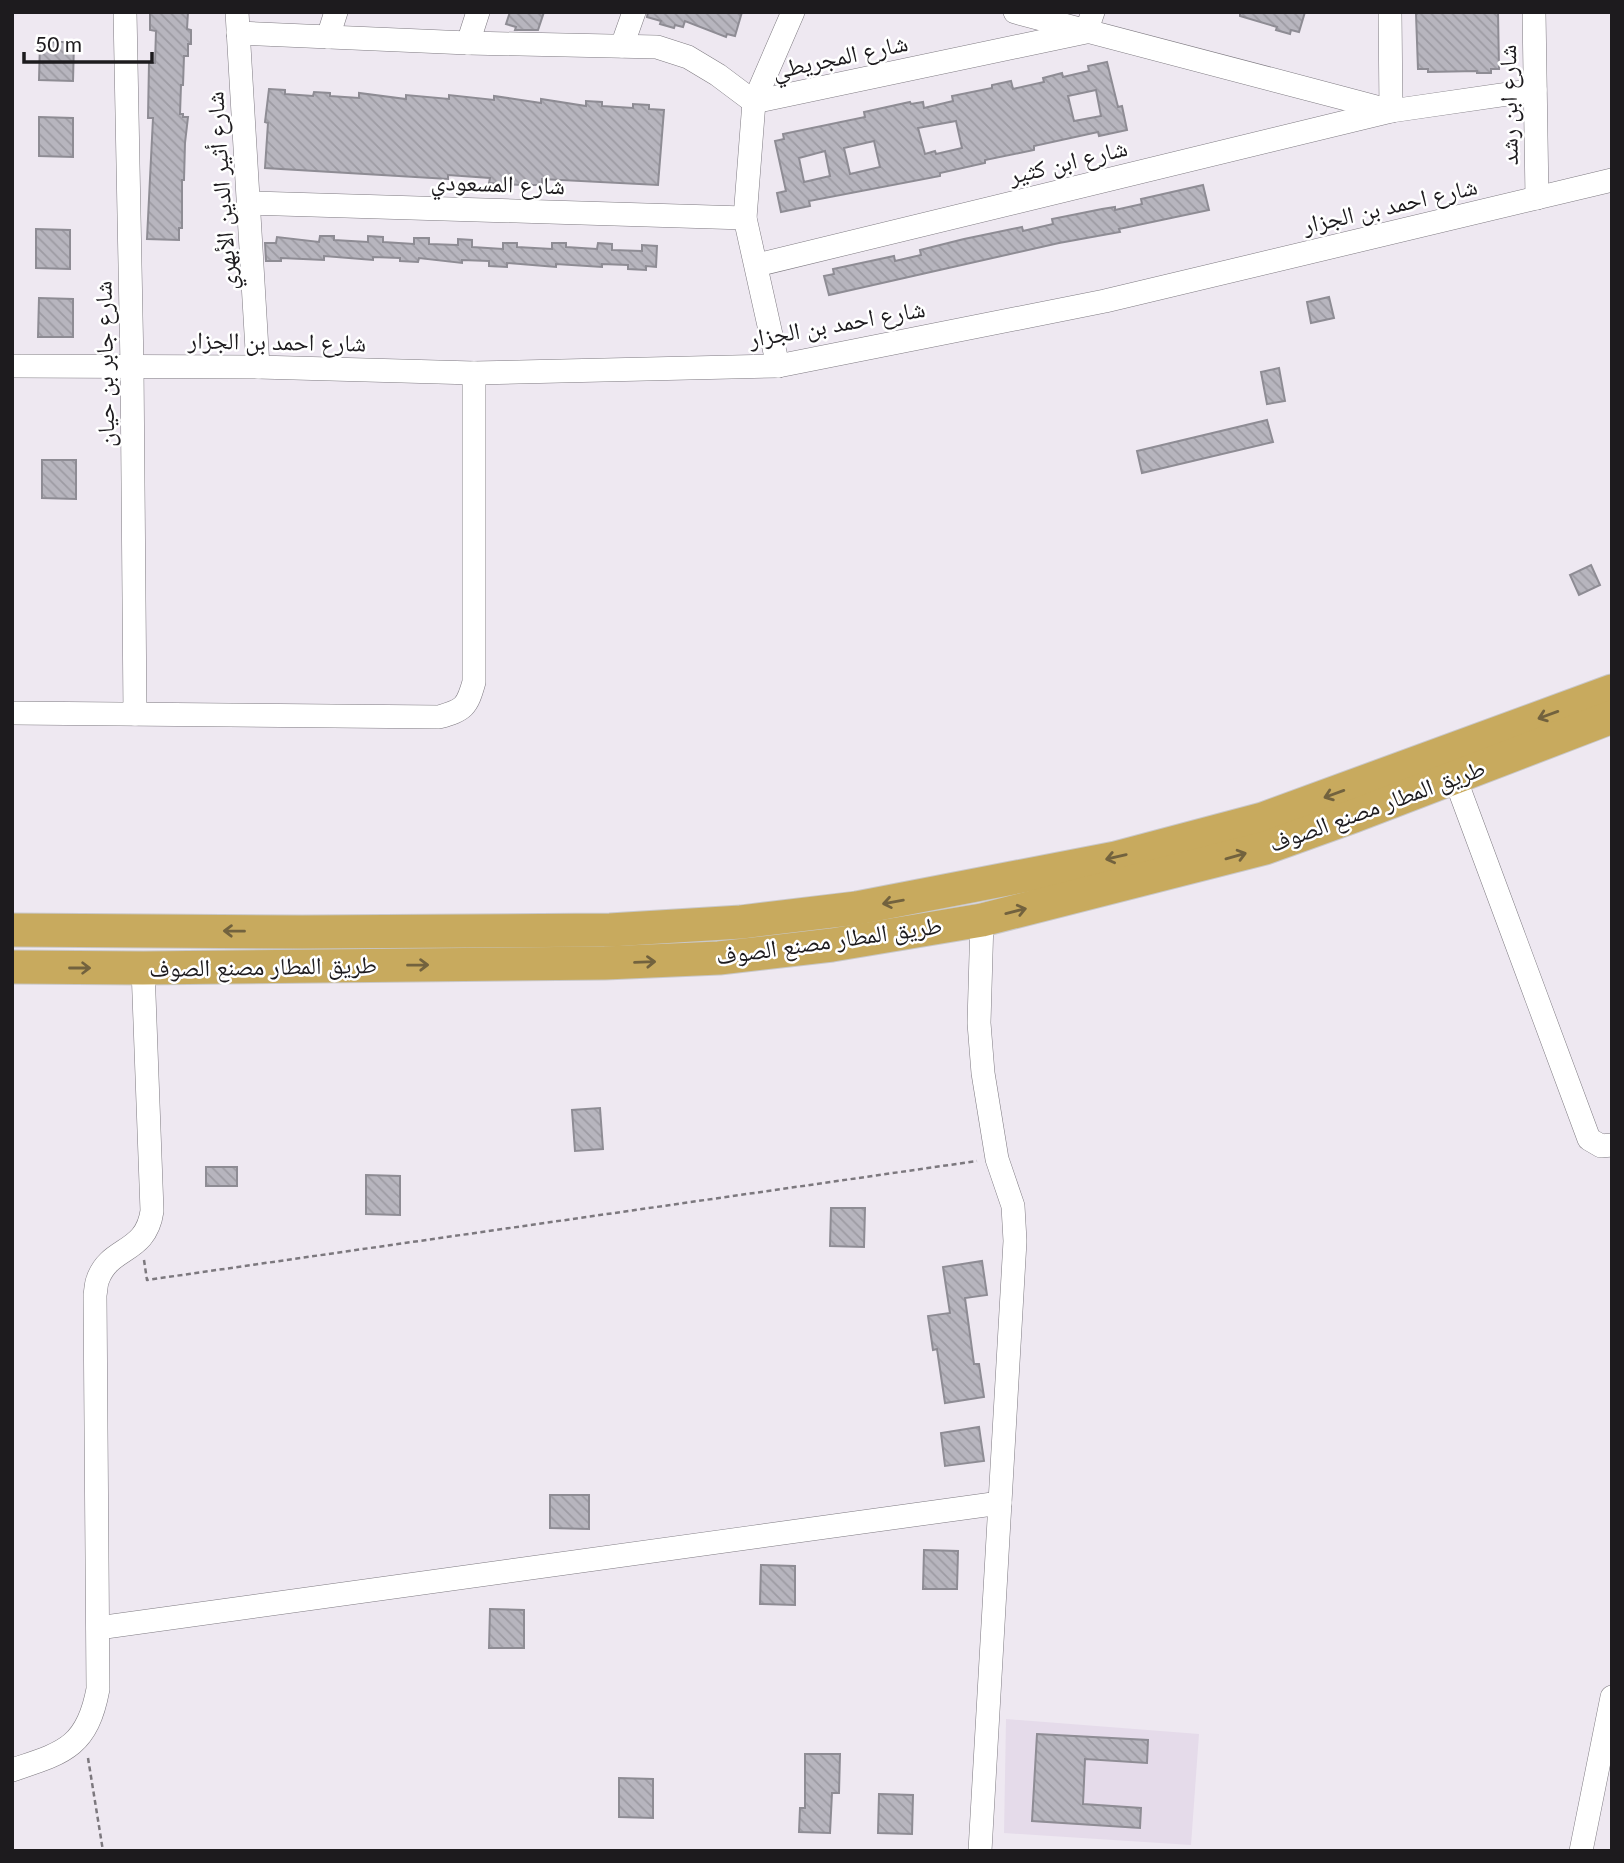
<svg xmlns="http://www.w3.org/2000/svg" width="1624" height="1863" viewBox="0 0 1624 1863" font-family="Lato,'Noto Naskh Arabic',sans-serif">
	<style>
		.built { fill: #e5dbea }
		.building { fill: url(#building-back-hatch); stroke: #8e8c94; stroke-width: 2; fill-rule: evenodd }
		.lines { fill: none; stroke-linecap: round; stroke-linejoin: round }
		.minor-casing { stroke: #7e7a81; stroke-width: 24 }
		.highway-casing { stroke: #c9c8c9; stroke-width: 35 }
		.path { stroke: #7c787e; stroke-width: 2.5; stroke-dasharray: 5 3.5; stroke-linecap: butt }
		.minor { stroke: #fff; stroke-width: 23 }
		.highway { stroke: #c8aa5e; stroke-width: 33 }
		.oneway { stroke: #72623e }
		.labels { text-anchor: middle; stroke-width: 5; stroke-linejoin: round; paint-order: stroke }
		.street-label { font-size: 24px; fill: #1d1b1e; stroke: #fff }
	</style>
	<defs>
		<pattern id="building-back-hatch" width="6" height="6" patternUnits="userSpaceOnUse" patternTransform="scale(1.75)"><rect width="6" height="6" fill="#b7b5be"/><path d="M-1 5l2 2M0 0l6 6M5-1l2 2" fill="none" stroke="#9d9ba3"/></pattern>
	</defs>
	<rect width="100%" height="100%" fill="#eee8f1"/>
	<!-- built -->
	<polygon class="built" points="1006,1719 1199,1734 1191,1845 1004,1833"/>
	<!-- building -->
	<g class="building">
		<polygon points="150,12 188,12 187,29 191,30 191,44 188,44 188,56 184,56 183,85 181,85 180,114 183,114 183,117 188,117 185,143 184,180 182,180 182,228 179,228 179,240 147,239 153,118 148,118 149,63 155,63 156,31 150,30"/>
		<polygon points="510,12 544,12 538,30 515,30 516,27 506,24"/>
		<polygon points="648,12 742,12 735,36 727,34 726,37 685,21 683,27 675,25 674,28 660,24 661,21 647,17"/>
		<polygon points="1240,12 1305,12 1299,32 1291,30 1290,34 1276,30 1277,27 1240,16"/>
		<polygon points="1420,12 1498,12 1499,69 1491,69 1491,73 1477,73 1477,71 1428,72 1428,69 1418,69 1416,14"/>
		<polygon points="40,42 74,42 73,81 39,80"/>
		<path d="M1107 62 1118 107 1122 106 1127 130 1099 136 1098 132 1034 146V150L985 160V163L940 173V176L809 201 810 206 781 212 777 193 786 191 775 141 784 139 783 134 865 117 864 112 910 102 911 104 923 102 924 108 953 101 952 96 992 88V85L1011 81 1013 89 1044 82 1043 78 1062 73 1063 77 1089 71 1088 66ZM1096 90 1101 116 1074 121 1068 96ZM956 121 962 148 936 154 935 151 925 154 918 128ZM874 141 880 167 850 174 844 148ZM825 151 830 176 804 182 799 158Z"/>
		<polygon points="269,89 285,90 285,94 313,96 314,92 330,93 330,96 359,98 359,93 406,99 406,95 449,99 449,95 494,100 494,96 541,103 541,99 586,106 586,101 602,102 602,106 633,108 633,104 649,105 649,109 664,110 658,185 542,179 542,185 522,185 489,183 490,178 448,175 448,179 265,168 268,123 265,122"/>
		<polygon points="39,117 73,118 73,157 39,156"/>
		<polygon points="1203,185 1209,210 1119,229 1120,232 1103,235 1059,243 829,295 824,276 834,274 833,269 894,256 895,261 921,255 920,250 964,239 1022,227 1023,231 1053,224 1052,219 1102,209 1115,207 1115,210 1142,204 1141,199"/>
		<polygon points="36,229 70,230 70,269 36,268"/>
		<polygon points="320,236 334,236 334,240 368,242 368,236 383,237 383,242 414,244 414,238 429,238 429,244 458,245 458,239 472,240 472,247 503,249 503,243 517,243 517,247 552,249 552,243 566,243 566,247 597,249 598,243 612,244 612,250 642,251 642,245 657,246 656,267 646,266 646,270 628,269 628,265 602,264 602,267 556,264 556,267 507,263 507,267 489,266 489,261 462,260 462,263 419,258 418,262 400,261 400,258 373,257 373,260 324,256 324,260 281,258 281,261 266,261 265,243 276,243 277,237 319,242"/>
		<polygon points="1329,297 1334,318 1311,323 1307,302"/>
		<polygon points="39,298 73,299 73,337 38,337"/>
		<polygon points="1279,368 1285,401 1267,404 1261,372"/>
		<polygon points="1267,420 1273,442 1142,473 1137,451"/>
		<polygon points="42,460 76,460 76,499 42,498"/>
		<polygon points="1591,565 1600,585 1579,595 1570,575"/>
		<polygon points="600,1108 603,1149 575,1151 572,1110"/>
		<rect x="206" y="1167" width="31" height="19"/>
		<polygon points="366,1175 400,1176 400,1215 366,1214"/>
		<polygon points="831,1208 865,1208 864,1247 830,1246"/>
		<polygon points="982,1261 987,1295 965,1298 974,1364 979,1364 984,1397 945,1403 937,1349 933,1350 928,1316 950,1313 943,1267"/>
		<polygon points="979,1427 984,1461 945,1466 941,1433"/>
		<polygon points="550,1495 589,1495 589,1529 550,1528"/>
		<polygon points="924,1550 958,1551 957,1589 923,1589"/>
		<polygon points="761,1565 795,1566 795,1605 760,1604"/>
		<polygon points="490,1609 524,1610 524,1648 489,1648"/>
		<polygon points="1037,1734 1148,1740 1147,1763 1085,1759 1083,1804 1141,1808 1140,1828 1032,1821"/>
		<polygon points="805,1754 840,1754 839,1793 832,1793 830,1833 799,1832 800,1808 805,1808"/>
		<polygon points="619,1778 653,1779 653,1818 619,1817"/>
		<polygon points="879,1794 913,1795 912,1834 878,1833"/>
	</g>
	<g class="lines">
		<defs>
			<g id="minor">
				<polyline points="125,12 132,366 135,714"/>
				<polyline points="237,12 258,367"/>
				<polyline points="1015,12 1388,110"/>
				<polyline points="1390,12 1391,111"/>
				<polyline points="1534,12 1537,198"/>
				<polyline points="238,33 468,43 657,47 688,57 718,75 754,102 1086,32 1093,12"/>
				<polyline points="328,37 336,12"/>
				<polyline points="468,43 478,12"/>
				<polyline points="622,46 634,12"/>
				<polyline points="250,203 745,218"/>
				<polyline points="757,265 1391,111 1535,90"/>
				<polyline points="12,366 258,367 474,373 778,366 1105,301 1612,180"/>
				<polyline points="778,366 745,218 754,102 793,12"/>
				<path d="M12 713 439 717C464 710 467 707 474 682V373"/>
				<polyline points="1455,778 1589,1139 1601,1146 1612,1145"/>
				<polyline points="98,1628 1000,1503"/>
				<path d="M12 1770C63 1753 87 1748 98 1689L95 1295C96 1290 96 1283 98 1279 110 1246 146 1254 152 1211L143 968"/>
				<polyline points="980,1851 1015,1241 1013,1206 997,1159 983,1073 979,1023 982,920"/>
				<polyline points="1581,1851 1612,1697"/>
			</g>
			<g id="highway">
				<polyline points="12,930 302,932 610,930 741,922 857,908 1116,858 1263,819 1612,691"/>
				<polyline points="12,967 143,968 605,963 719,958 832,945 982,920 1265,848 1354,816 1612,717"/>
			</g>
		</defs>
		<!-- minor casing -->
		<use href="#minor" class="minor-casing"/>
		<!-- highway casing -->
		<use href="#highway" class="highway-casing"/>
		<!-- path -->
		<g class="path">
			<polyline points="144,1260 147,1280 977,1161"/>
			<polyline points="88,1758 103,1851"/>
		</g>
		<!-- minor -->
		<use href="#minor" class="minor"/>
		<!-- highway -->
		<use href="#highway" class="highway"/>
	</g>
	<!-- one-way arrows -->
	<defs><path id="oneway-shaft" d="M-6 0H5M1.5-3L5.5 0L1.5 3" fill="none" stroke-width="1.6" stroke-linecap="round" stroke-linejoin="round" transform="scale(1.75)"/></defs>
	<g class="oneway">
		<use href="#oneway-shaft" transform="translate(1548 715) rotate(160)"/>
		<use href="#oneway-shaft" transform="translate(1334 794) rotate(160)"/>
		<use href="#oneway-shaft" transform="translate(1236 856) rotate(-16)"/>
		<use href="#oneway-shaft" transform="translate(1116 857) rotate(167)"/>
		<use href="#oneway-shaft" transform="translate(893 902) rotate(170)"/>
		<use href="#oneway-shaft" transform="translate(1016 911) rotate(-14)"/>
		<use href="#oneway-shaft" transform="translate(234 931) rotate(-179)"/>
		<use href="#oneway-shaft" transform="translate(645 962) rotate(-2)"/>
		<use href="#oneway-shaft" transform="translate(418 965) rotate(-1)"/>
		<use href="#oneway-shaft" transform="translate(80 968)"/>
	</g>
	<g class="labels">
		<!-- street labels -->
		<g class="street-label">
			<text transform="translate(840 57) rotate(-12)" y="8">شارع المجريطي</text>
			<text transform="translate(1509 105) rotate(-91)" y="8">شارع ابن رشد</text>
			<text transform="translate(1068 162) rotate(-14)" y="8">شارع ابن كثير</text>
			<text transform="translate(498 184) rotate(2)" y="8">شارع المسعودي</text>
			<text transform="translate(222 191) rotate(-94)" y="8">شارع أثير الدين الأبهري</text>
			<text transform="translate(1390 206) rotate(-13)" y="8">شارع احمد بن الجزار</text>
			<text transform="translate(837 324) rotate(-10)" y="8">شارع احمد بن الجزار</text>
			<text transform="translate(277 342) rotate(1)" y="8">شارع احمد بن الجزار</text>
			<text transform="translate(105 364) rotate(-91)" y="8">شارع جابر بن حيان</text>
			<text transform="translate(1377 806) rotate(-20)" y="8">طريق المطار مصنع الصوف</text>
			<text transform="translate(829 941) rotate(-8)" y="8">طريق المطار مصنع الصوف</text>
			<text transform="translate(263 967) rotate(-1)" y="8">طريق المطار مصنع الصوف</text>
		</g>
	</g>
	<!-- border -->
	<rect width="1624" height="1863" fill="none" stroke="#1d1b1e" stroke-width="28"/>
	<!-- scale -->
	<path d="M24 52v10h128v-10" fill="none" stroke="#1d1b1e" stroke-width="3.5"/>
	<text x="35" y="52" font-size="21" fill="#1d1b1e" stroke="#ffffff" stroke-width="5" paint-order="stroke">50 m</text>
</svg>
